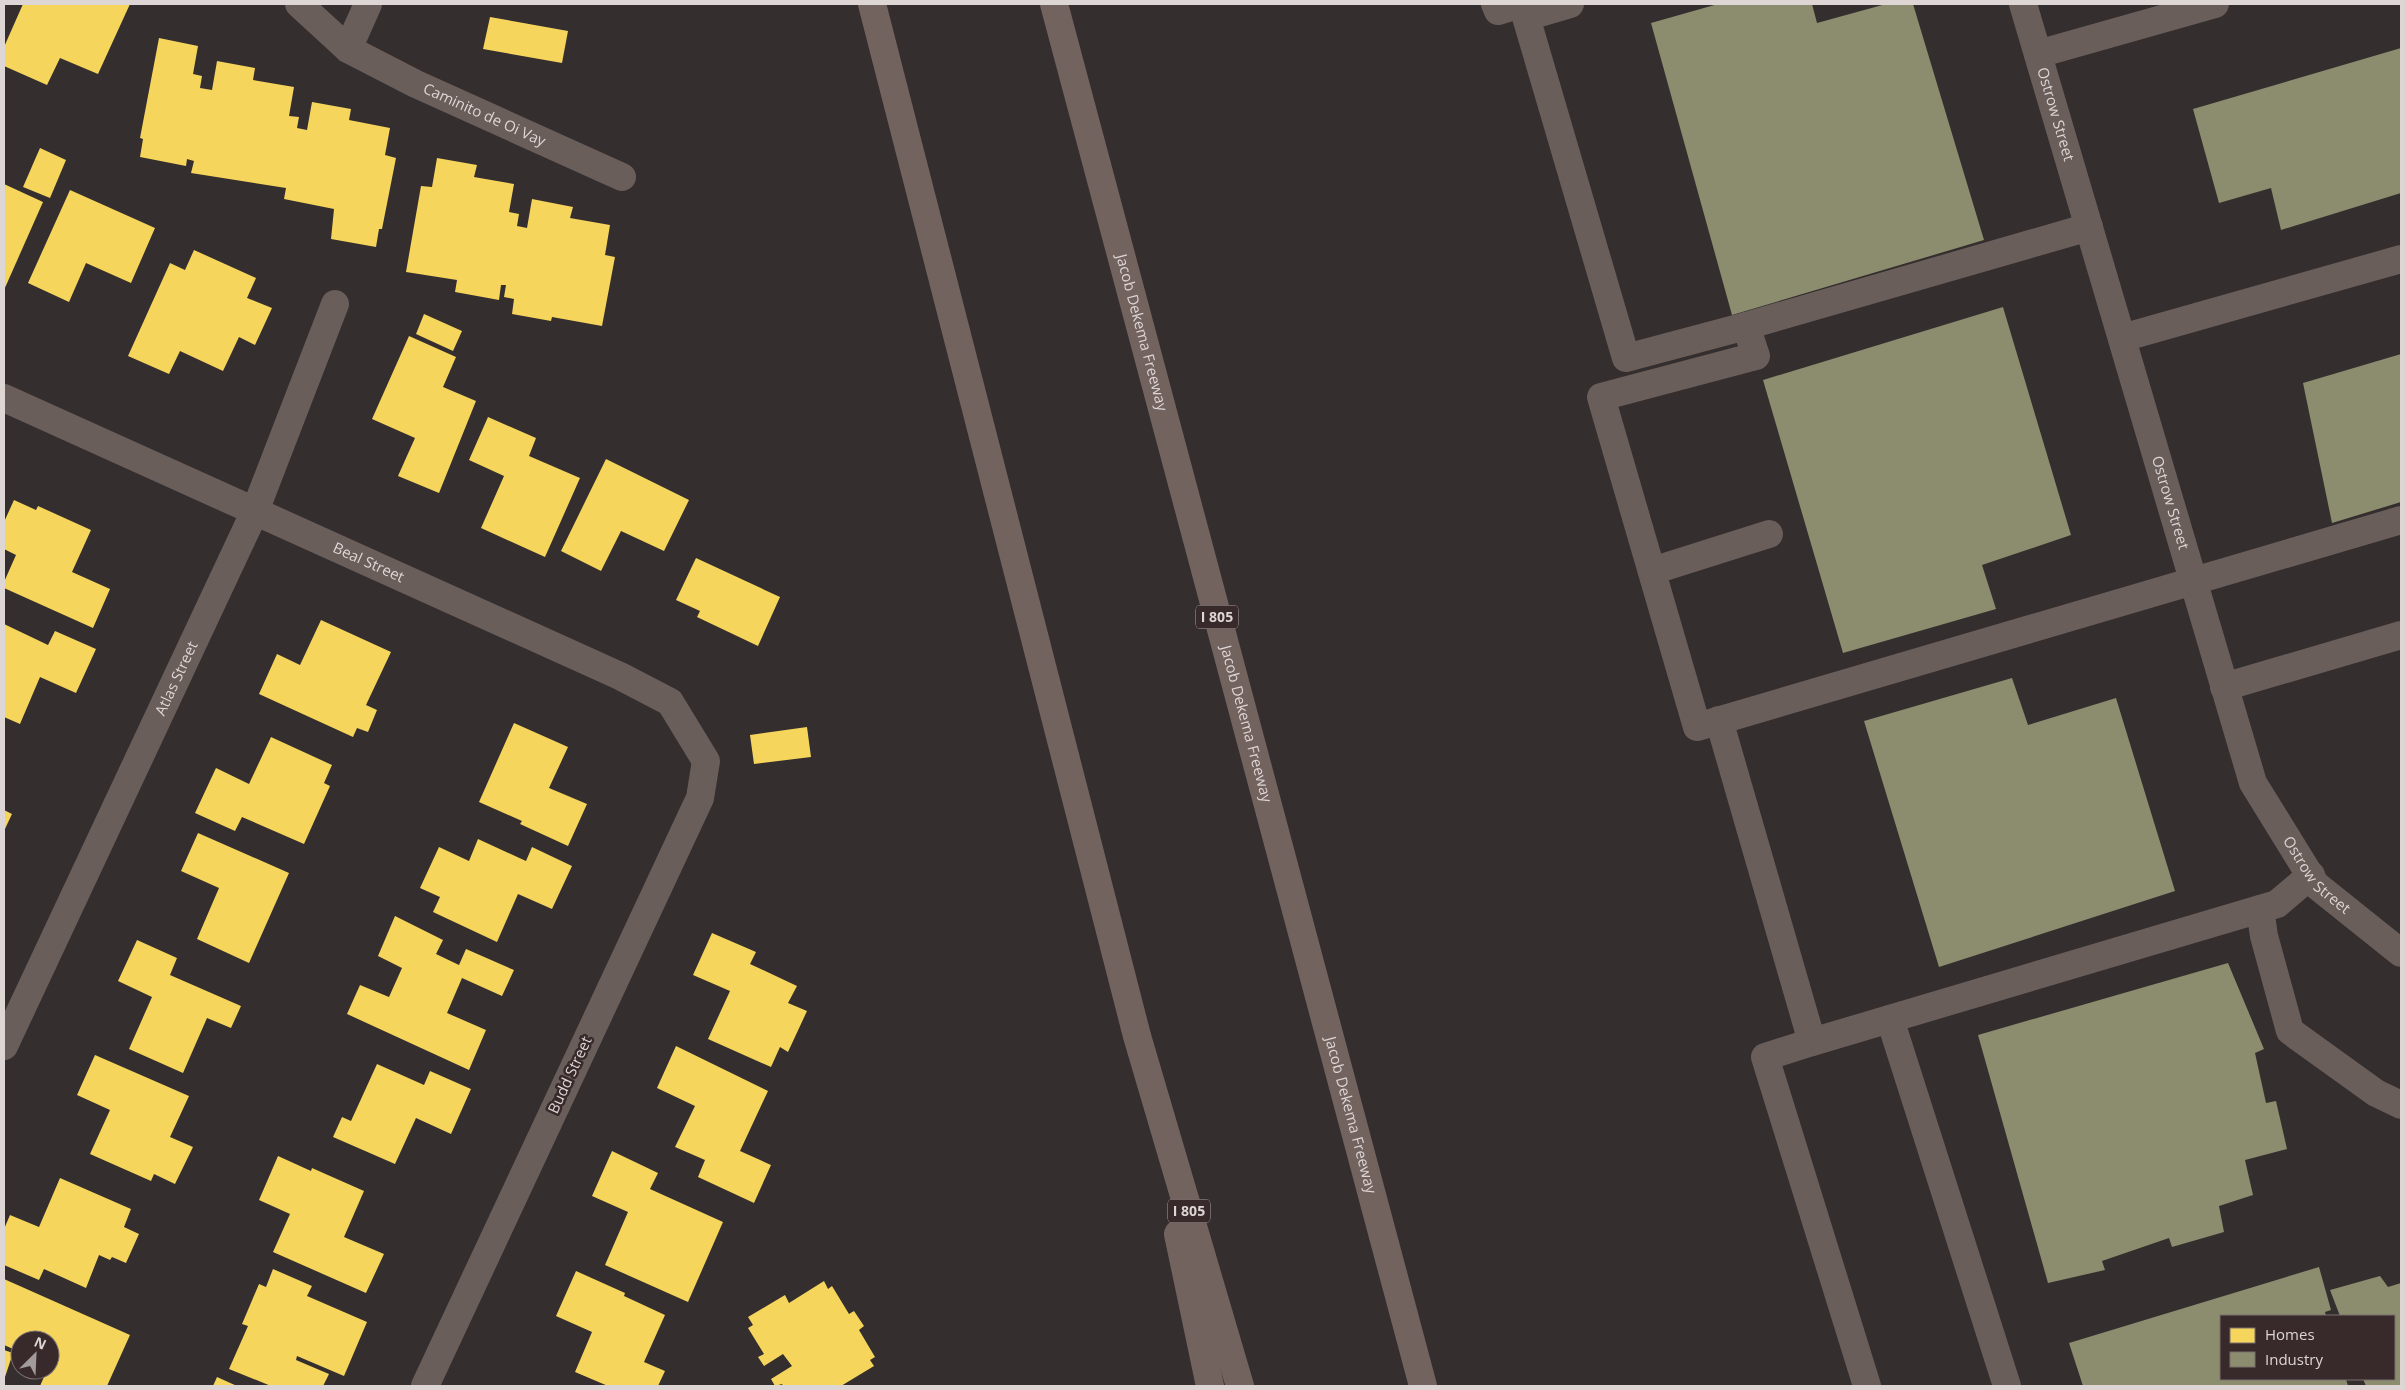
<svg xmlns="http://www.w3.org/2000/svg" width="2405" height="1390" viewBox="0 0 2405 1390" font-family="'Open Sans',sans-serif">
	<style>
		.homes { fill: #f6d55c }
		.industry { fill: #8c8c6e }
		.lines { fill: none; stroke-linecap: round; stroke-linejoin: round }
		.minor { stroke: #6a5e5b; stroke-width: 28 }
		.highway { stroke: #73635f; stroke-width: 28 }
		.labels { text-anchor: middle; stroke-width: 5; stroke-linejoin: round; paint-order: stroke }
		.shield { fill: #382a2b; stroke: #aca2a2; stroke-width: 1 }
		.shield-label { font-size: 14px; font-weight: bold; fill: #ded5d5 }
		.street-label { font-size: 15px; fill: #ded5d5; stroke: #382a2b }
	</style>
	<rect width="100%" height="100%" fill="#342e2e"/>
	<!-- homes -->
	<g class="homes">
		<polygon points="23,4 130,4 98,74 60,58 47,85 4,66 4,47"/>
		<polygon points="490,17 568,31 562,63 483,49"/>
		<polygon points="159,38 198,46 193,74 202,76 200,88 212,90 217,61 255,68 253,80 294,87 289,116 299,117 297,128 307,130 312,102 351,109 349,120 390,128 385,155 396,158 382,229 379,229 376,247 331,239 334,209 284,199 286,188 191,173 194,161 187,159 186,166 140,157 143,139 140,138"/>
		<polygon points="40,148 66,160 50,198 23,187"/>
		<polygon points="437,158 477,165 474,177 514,184 509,212 519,214 517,226 527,228 532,199 573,207 570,218 610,225 605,255 615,257 602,326 552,317 551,321 512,314 514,299 504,297 506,285 501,285 499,300 455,292 457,280 406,272 421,186 432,187"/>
		<polygon points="4,184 43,202 4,290"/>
		<polygon points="70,190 155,228 131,283 86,263 69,302 28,283"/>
		<polygon points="194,250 256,278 247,298 272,308 255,345 239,337 223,371 180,351 169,374 128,356 170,263 185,270"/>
		<polygon points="424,314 462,331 453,351 416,334"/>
		<polygon points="409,336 456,357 443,387 476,401 439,493 398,476 415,438 372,419"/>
		<polygon points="488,417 536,438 529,456 580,478 545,557 481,528 504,476 469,460"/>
		<polygon points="606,459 689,500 664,551 621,531 601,571 561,551"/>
		<polygon points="14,500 36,510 38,506 91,530 72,572 110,589 93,628 4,588 4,582 16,555 4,549 4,522"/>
		<polygon points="696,558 780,597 758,646 697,617 700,611 676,600"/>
		<polygon points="321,620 391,652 366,705 377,710 368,732 357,728 353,737 259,694 277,654 300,665"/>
		<polygon points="4,624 48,645 55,631 96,649 76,693 40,677 20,724 4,717"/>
		<polygon points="514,723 568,747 549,788 587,804 568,846 520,824 522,821 479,802"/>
		<polygon points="807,727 811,757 754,764 750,735"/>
		<polygon points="271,737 332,765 324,783 330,786 304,844 242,817 235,831 195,813 216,768 249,784"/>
		<polygon points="4,810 12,814 4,831"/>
		<polygon points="198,833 289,873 249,963 197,939 219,888 181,871"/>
		<polygon points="478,839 526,861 532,847 572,866 552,909 518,894 497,942 433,912 440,897 420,888 439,847 469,861"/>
		<polygon points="395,916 443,940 436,954 459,965 466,949 514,970 502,996 462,978 447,1013 486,1030 469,1070 347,1014 360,985 389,997 402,968 378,956"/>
		<polygon points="712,933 756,952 750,964 797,986 788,1003 807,1011 788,1052 780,1047 771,1067 708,1039 730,991 693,975"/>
		<polygon points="137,940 177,958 170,975 241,1006 231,1028 207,1018 183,1073 129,1049 152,997 118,981"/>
		<polygon points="676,1046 768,1091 740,1151 771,1165 754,1203 698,1177 705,1160 675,1147 695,1106 657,1088"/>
		<polygon points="95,1055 189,1096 170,1137 193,1147 175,1184 154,1174 151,1181 90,1154 110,1110 77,1095"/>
		<polygon points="377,1064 424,1085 430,1071 471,1089 451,1134 416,1118 395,1164 333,1137 342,1117 351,1121"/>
		<polygon points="612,1151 658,1173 650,1189 723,1222 688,1302 605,1265 628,1212 592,1196"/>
		<polygon points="278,1156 311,1171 312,1168 364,1191 344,1237 384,1254 366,1293 273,1252 290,1214 259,1200"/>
		<polygon points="60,1178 131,1209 124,1227 139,1234 126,1263 112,1257 110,1260 99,1255 86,1288 44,1269 39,1280 4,1265 4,1229 10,1215 39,1227"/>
		<polygon points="273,1269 312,1286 307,1296 367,1322 344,1376 297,1356 296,1360 329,1374 323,1386 271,1386 229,1369 248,1326 242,1324 259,1284 266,1287"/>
		<polygon points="576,1271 625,1293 624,1296 665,1315 644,1362 665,1371 658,1386 608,1386 575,1372 592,1332 556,1316"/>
		<polygon points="4,1279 130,1335 107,1386 40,1386 47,1370 50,1370 50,1340 20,1340 20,1352 4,1345"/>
		<polygon points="824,1281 828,1289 832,1286 849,1314 854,1311 864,1326 859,1330 875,1357 870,1360 874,1366 841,1386 783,1386 782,1384 775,1386 771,1379 792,1366 783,1354 764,1366 758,1357 764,1354 748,1328 753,1325 748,1317 785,1295 789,1303"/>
		<polygon points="4,1350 13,1353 4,1380"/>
		<polygon points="217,1377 237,1386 213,1386"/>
	</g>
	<!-- industry -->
	<g class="industry">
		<polygon points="1718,4 1812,4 1817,23 1886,4 1913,4 1984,240 1732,315 1651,23"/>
		<polygon points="2401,48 2401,193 2281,230 2271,188 2219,203 2193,109"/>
		<polygon points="2003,307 2071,535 1982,565 1996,609 1843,653 1763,380"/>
		<polygon points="2401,354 2401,502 2332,523 2303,383"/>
		<polygon points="2012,678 2028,725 2116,698 2175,891 1939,967 1864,721"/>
		<polygon points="2228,963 2264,1049 2255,1053 2266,1103 2276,1101 2287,1149 2245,1160 2253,1195 2219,1206 2224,1232 2172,1247 2169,1238 2102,1261 2105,1270 2048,1283 1978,1035"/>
		<polygon points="2319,1267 2331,1310 2325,1312 2326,1316 2221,1316 2221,1379 2346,1379 2348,1386 2083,1386 2069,1343"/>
		<polygon points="2380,1276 2388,1287 2401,1283 2401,1386 2366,1386 2363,1379 2394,1379 2394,1316 2340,1316 2330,1290"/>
	</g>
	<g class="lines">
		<!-- minor -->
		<g class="minor">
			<path id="s1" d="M299 4 348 49 416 84 622 177"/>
			<polyline points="1495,4 1498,11 1521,4"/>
			<polyline points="1570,4 1526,17 1626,358 1746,326 2089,227"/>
			<path id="s2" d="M2023 4 2253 783 2316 885 2401 953"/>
			<polyline points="348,49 368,4"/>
			<polyline points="2038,54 2215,4"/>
			<polyline points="1746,326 1756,356 1601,397 1697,727 2401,520"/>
			<polyline points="2122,338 2401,259"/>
			<path id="s3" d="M4 398 620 676 670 702 706 761 700 798 425 1386"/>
			<polyline points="1652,571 1769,534"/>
			<polyline points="2224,687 2401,635"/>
			<polyline points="1719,720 1812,1042 2277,904 2311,875"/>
			<polyline points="2260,909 2264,936 2290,1031 2376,1093 2401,1105"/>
			<polyline points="1890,1019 2007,1386"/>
			<polyline points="1812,1042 1765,1057 1867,1386"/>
			<path id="s4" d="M4 1046 255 511 335 304"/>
		</g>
		<!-- highway -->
		<g class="highway">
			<polyline points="872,4 1137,1036 1240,1386"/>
			<path id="s5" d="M1054 4 1423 1386"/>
			<polyline points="1178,1234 1210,1386"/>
		</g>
	</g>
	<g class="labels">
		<!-- shield labels -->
		<g class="shield">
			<rect x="1196" y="605.5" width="42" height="23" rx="4"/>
			<rect x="1168" y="1199.5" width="42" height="23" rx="4"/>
		</g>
		<g class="shield-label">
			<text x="1217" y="622">I 805</text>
			<text x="1189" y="1216">I 805</text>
		</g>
		<!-- street labels -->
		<g class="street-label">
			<text dy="5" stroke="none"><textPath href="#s1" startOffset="218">Caminito de Oi Vay</textPath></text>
			<text dy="5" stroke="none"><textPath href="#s2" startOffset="115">Ostrow Street</textPath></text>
			<text dy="5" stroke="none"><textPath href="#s5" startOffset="340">Jacob Dekema Freeway</textPath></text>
			<text dy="5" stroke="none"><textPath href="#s2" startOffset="520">Ostrow Street</textPath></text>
			<text dy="5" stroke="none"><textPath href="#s3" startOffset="400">Beal Street</textPath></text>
			<text dy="5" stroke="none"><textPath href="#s4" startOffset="406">Atlas Street</textPath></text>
			<text dy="5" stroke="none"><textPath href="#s5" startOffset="745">Jacob Dekema Freeway</textPath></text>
			<text dy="5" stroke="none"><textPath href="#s2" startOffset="925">Ostrow Street</textPath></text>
			<text transform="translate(570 1075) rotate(-65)" y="5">Budd Street</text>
			<text dy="5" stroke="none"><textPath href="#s5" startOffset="1150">Jacob Dekema Freeway</textPath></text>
		</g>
	</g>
	<!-- border -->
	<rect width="2405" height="1390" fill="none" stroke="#ded5d5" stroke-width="10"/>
	<!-- legend -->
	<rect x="2220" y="1315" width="175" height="65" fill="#382a2b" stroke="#7a6e6f"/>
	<rect x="2230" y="1328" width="25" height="15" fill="#f6d55c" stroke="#7a6e6f"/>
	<text x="2265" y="1340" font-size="15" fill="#ded5d5">Homes</text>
	<rect x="2230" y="1352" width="25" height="15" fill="#8c8c6e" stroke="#7a6e6f"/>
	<text x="2265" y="1365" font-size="15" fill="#ded5d5">Industry</text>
	<!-- north arrow -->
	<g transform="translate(35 1355) rotate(24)"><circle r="24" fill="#382a2b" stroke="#7a6e6f"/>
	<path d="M0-4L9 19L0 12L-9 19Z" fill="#a29b9b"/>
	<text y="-8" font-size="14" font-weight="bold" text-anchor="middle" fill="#ded5d5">N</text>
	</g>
</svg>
